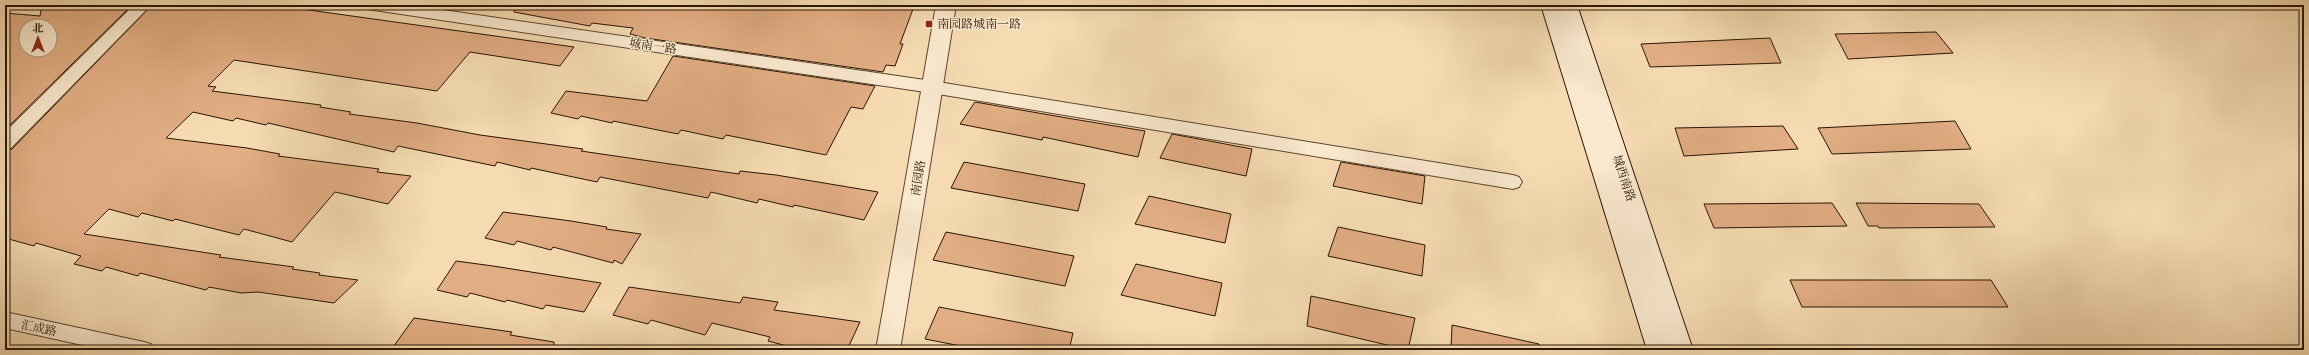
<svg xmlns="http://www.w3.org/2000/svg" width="2309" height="355" viewBox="0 0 2309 355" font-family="'IM FELL Great Primer','Noto Serif SC',serif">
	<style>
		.building { fill: #e1ad82; stroke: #291504; fill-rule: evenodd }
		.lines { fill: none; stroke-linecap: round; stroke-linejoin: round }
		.minor-casing { stroke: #5c4630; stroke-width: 2 }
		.tertiary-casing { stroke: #5c4630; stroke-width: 2 }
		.secondary-casing { stroke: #291504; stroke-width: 2 }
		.minor { fill: #f9e8cd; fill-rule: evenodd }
		.tertiary { fill: #f9e8cd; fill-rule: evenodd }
		.secondary { fill: #f9e8cd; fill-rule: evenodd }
		.poi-dot { fill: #8f2418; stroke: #f9e8cd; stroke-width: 1.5 }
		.labels { text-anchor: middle; stroke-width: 3; stroke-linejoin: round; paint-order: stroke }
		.poi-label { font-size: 12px; fill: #291504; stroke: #f9e8cd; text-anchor: start }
		.street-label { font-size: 12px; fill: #291504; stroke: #f9e8cd }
	</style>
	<rect width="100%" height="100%" fill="#f6dbb2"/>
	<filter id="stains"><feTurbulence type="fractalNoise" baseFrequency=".005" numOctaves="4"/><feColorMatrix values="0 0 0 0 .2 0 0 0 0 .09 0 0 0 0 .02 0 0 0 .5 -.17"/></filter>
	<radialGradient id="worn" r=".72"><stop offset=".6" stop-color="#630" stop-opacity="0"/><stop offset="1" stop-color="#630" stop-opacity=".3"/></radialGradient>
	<!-- building -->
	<g class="building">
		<path d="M42 5H132L5 130V13L40 16ZM26 26H50V50H26Z"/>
		<polygon points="152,5 273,5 574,47 560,66 470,52 437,91 234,60 208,86 216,87 212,91 321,105 320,107 351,112 349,114 417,123 480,135 583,149 581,151 739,174 740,171 776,175 878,192 864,220 794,205 793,207 759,199 757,203 711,192 708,198 600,177 597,182 531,168 530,170 497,162 495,166 398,146 394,152 268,123 266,125 236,118 233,121 193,112 166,138 247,148 280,154 278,156 379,169 377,172 411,176 388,204 335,192 292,242 244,229 239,235 175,219 173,221 142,213 138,217 109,209 84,234 221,255 219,257 294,267 292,269 320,273 319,275 358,280 334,303 258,292 241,293 209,287 206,290 140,273 138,276 106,267 102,271 74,264 81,256 36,243 34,246 5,238 5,150 12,149"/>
		<polygon points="515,5 856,5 913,9 900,44 903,44 895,66 886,65 883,72 645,38 630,34 633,28 592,23 590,26 514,12"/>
		<polygon points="1936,32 1953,53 1848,59 1835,34"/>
		<polygon points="1770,38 1781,63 1650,67 1641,44"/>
		<polygon points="673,56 875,86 863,109 851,107 826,155 726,135 723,139 681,130 678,134 613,121 612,123 581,116 578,119 551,113 566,91 647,101"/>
		<polygon points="975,102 1067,118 1145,131 1138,157 1043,137 1042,140 960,124"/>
		<polygon points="1955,121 1971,149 1832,154 1818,128"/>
		<polygon points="1783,126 1798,149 1684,156 1675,128"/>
		<polygon points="1172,134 1252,149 1246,176 1160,158"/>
		<polygon points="964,162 1085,184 1078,211 951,188"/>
		<polygon points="1341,162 1425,176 1422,204 1333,186"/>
		<polygon points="1149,196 1231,214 1225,243 1135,224"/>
		<polygon points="1832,203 1847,226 1714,228 1704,204"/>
		<polygon points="1856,203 1979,204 1995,227 1879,228 1878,226 1868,226"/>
		<polygon points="503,212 571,221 607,227 606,229 641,234 622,264 614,260 613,263 553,247 551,250 517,241 514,245 485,238"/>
		<polygon points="1338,227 1425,245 1422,276 1328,256"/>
		<polygon points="946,232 1074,256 1065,286 933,260"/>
		<polygon points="456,261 493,266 601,283 584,312 546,305 543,309 507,300 505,302 470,293 467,297 437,290"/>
		<polygon points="1136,264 1222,283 1215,316 1121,295"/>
		<polygon points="1790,280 1991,280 2008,307 1802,307"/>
		<polygon points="629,287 740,303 743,297 778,302 774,310 860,322 847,350 824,350 804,345 802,350 768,341 770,337 712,323 705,335 651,320 648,324 613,315"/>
		<polygon points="1311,296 1415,318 1408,350 1307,326"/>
		<polygon points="939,307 1073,333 1069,350 981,350 925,339"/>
		<polygon points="414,318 512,332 510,335 554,342 554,350 391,350"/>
		<polygon points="1452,325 1539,344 1538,350 1451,350"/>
	</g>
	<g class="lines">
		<defs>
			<g id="minor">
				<polygon points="134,5 151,5 11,148 5,149 5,132"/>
				<polygon points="366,5 409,5 932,81 1513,175 1519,177 1522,182 1519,187 1513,189 932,93 374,10 368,9"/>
				<polygon points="5,312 144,342 151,344 154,350 105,350 5,328"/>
			</g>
			<polygon id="tertiary" points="936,5 956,5 900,350 876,350"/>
			<polygon id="secondary" points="1541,5 1577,5 1693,350 1647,350"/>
		</defs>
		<!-- minor casing -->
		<use href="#minor" class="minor-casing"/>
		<!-- tertiary casing -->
		<use href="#tertiary" class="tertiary-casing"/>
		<!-- secondary casing -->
		<use href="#secondary" class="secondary-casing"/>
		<!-- minor -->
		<use href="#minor" class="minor"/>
		<!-- tertiary -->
		<use href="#tertiary" class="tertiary"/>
		<!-- secondary -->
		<use href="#secondary" class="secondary"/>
	</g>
	<!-- markers -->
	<rect class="poi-dot" x="925" y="20" width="8" height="8" rx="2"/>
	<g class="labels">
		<!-- poi labels -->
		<g class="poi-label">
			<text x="937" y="28">南园路城南一路</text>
		</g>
		<!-- street labels -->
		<g class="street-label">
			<text transform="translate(653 46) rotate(8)" y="4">城南一路</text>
			<text transform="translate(918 178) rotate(-81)" y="4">南园路</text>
			<text transform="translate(1624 178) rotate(72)" y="4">城西南路</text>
			<text transform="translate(39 328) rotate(12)" y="4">汇成路</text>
		</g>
	</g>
	<!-- margin -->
	<rect width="2309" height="355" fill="none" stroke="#f6dbb2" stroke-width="20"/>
	<rect x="6" y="6" width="2297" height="343" fill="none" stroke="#291504" stroke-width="2"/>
	<rect x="10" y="10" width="2289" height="335" fill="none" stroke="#291504"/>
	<!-- north arrow -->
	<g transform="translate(38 38)"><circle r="19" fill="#f9e8cd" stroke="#a6947d"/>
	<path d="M0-3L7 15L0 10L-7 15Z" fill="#8f2418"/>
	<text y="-6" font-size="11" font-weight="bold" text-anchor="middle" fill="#291504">北</text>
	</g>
	<rect width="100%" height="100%" filter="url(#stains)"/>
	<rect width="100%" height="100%" fill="url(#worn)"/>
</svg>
